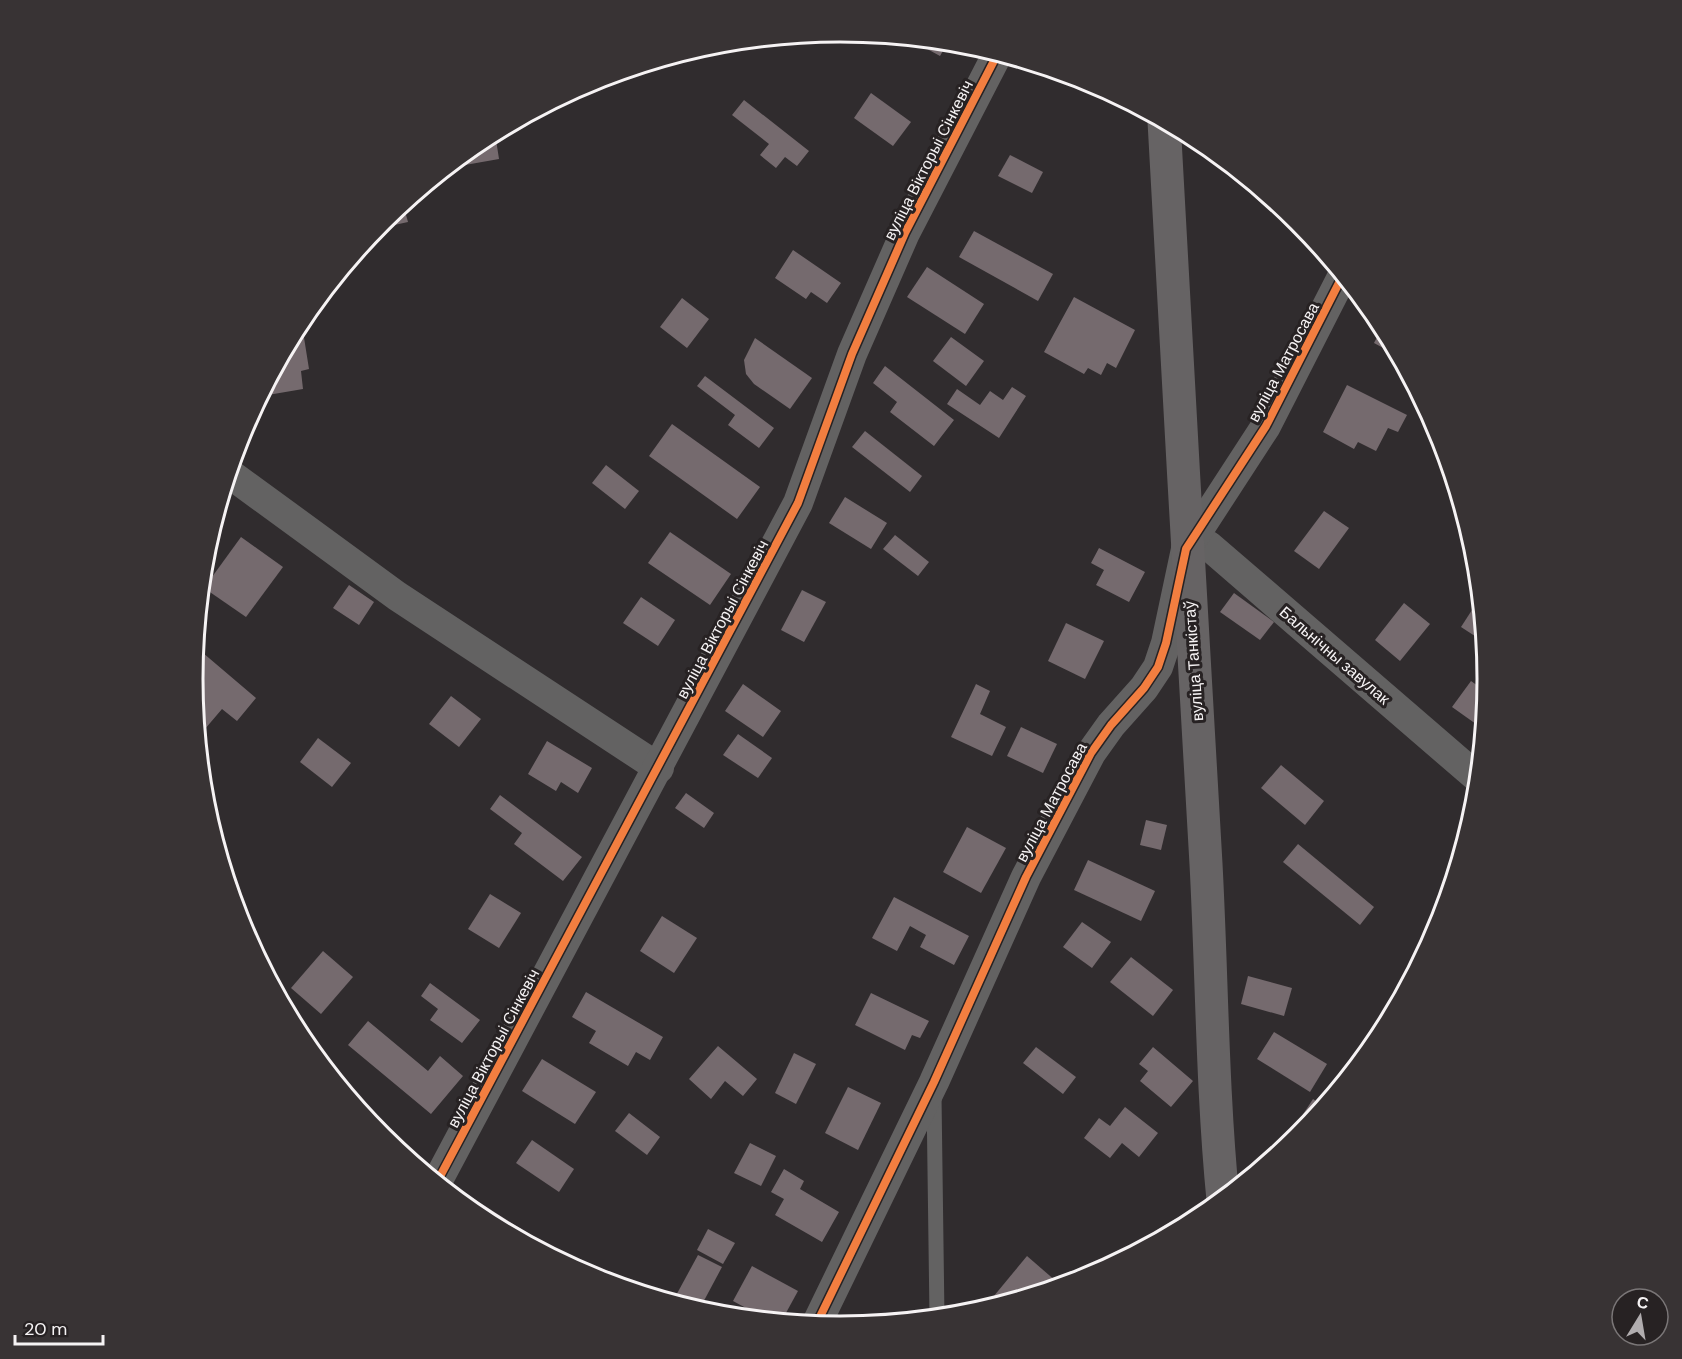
<svg xmlns="http://www.w3.org/2000/svg" width="1682" height="1359" viewBox="0 0 1682 1359" font-family="'DM Sans',sans-serif">
	<style>
		.building { fill: #756a6e }
		.lines { fill: none; stroke-linecap: round; stroke-linejoin: round }
		.lane { stroke: #636262; stroke-width: 15 }
		.street { stroke: #636262; stroke-width: 30 }
		.secondary { stroke: #666364; stroke-width: 33 }
		.cycleway-casing { stroke: #272223; stroke-width: 11 }
		.cycleway { stroke: #f27e40; stroke-width: 8 }
		.labels { text-anchor: middle; stroke-width: 6; stroke-linejoin: round; paint-order: stroke }
		.street-label { font-size: 16px; fill: #f6f3f4; stroke: #272223 }
		.rim { fill: none; stroke: #f6f3f4; stroke-width: 3 }
	</style>
	<rect width="100%" height="100%" fill="#302c2e"/>
	<!-- building -->
	<g class="building">
		<polygon points="907,38 933,41 948,42 940,56"/>
		<polygon points="871,93 911,122 893,146 854,118"/>
		<polygon points="744,100 809,151 797,166 785,157 776,168 760,155 769,144 732,115"/>
		<polygon points="495,133 499,159 448,168 481,141"/>
		<polygon points="1010,155 1043,172 1032,193 998,176"/>
		<polygon points="403,204 408,222 376,229 383,221"/>
		<polygon points="974,231 1053,274 1038,301 959,257"/>
		<polygon points="793,250 841,283 827,303 811,292 806,299 775,278"/>
		<polygon points="927,267 984,304 965,334 907,297"/>
		<polygon points="1074,297 1135,330 1116,368 1107,363 1101,375 1088,368 1084,374 1044,352"/>
		<polygon points="682,298 709,319 687,348 660,327"/>
		<polygon points="299,325 302,325 309,369 301,371 303,389 262,396"/>
		<polygon points="1383,326 1399,355 1400,357 1374,343"/>
		<polygon points="951,337 984,361 966,386 933,361"/>
		<polygon points="755,338 812,378 790,409 754,384 746,374 744,360"/>
		<polygon points="885,366 954,420 934,446 890,412 897,402 873,383"/>
		<polygon points="705,376 774,428 759,448 728,425 735,415 697,386"/>
		<polygon points="1347,385 1407,415 1398,432 1388,428 1376,451 1358,442 1354,449 1323,432"/>
		<polygon points="1012,387 1026,396 999,438 947,404 957,389 980,405 990,391 1003,400"/>
		<polygon points="672,424 760,487 737,519 649,456"/>
		<polygon points="865,431 922,476 910,492 852,447"/>
		<polygon points="606,465 639,491 625,509 592,483"/>
		<polygon points="845,497 887,523 871,549 829,523"/>
		<polygon points="1324,511 1349,528 1319,569 1294,551"/>
		<polygon points="670,532 731,574 710,605 648,563"/>
		<polygon points="895,535 929,562 918,576 883,549"/>
		<polygon points="241,537 283,567 246,617 204,588"/>
		<polygon points="1099,548 1145,572 1129,602 1096,585 1104,570 1091,563"/>
		<polygon points="349,585 374,602 359,625 333,608"/>
		<polygon points="802,590 826,602 804,642 781,630"/>
		<polygon points="1234,593 1274,622 1260,640 1220,612"/>
		<polygon points="1481,596 1485,634 1481,640 1461,627"/>
		<polygon points="641,597 675,620 658,646 623,623"/>
		<polygon points="1404,603 1430,624 1400,661 1375,640"/>
		<polygon points="1066,623 1104,641 1085,679 1048,661"/>
		<polygon points="196,647 256,698 237,721 222,709 199,736 193,679"/>
		<polygon points="1471,681 1488,693 1483,729 1452,707"/>
		<polygon points="743,684 781,711 763,737 725,711"/>
		<polygon points="976,684 990,691 980,714 1006,727 992,756 951,737"/>
		<polygon points="451,696 481,719 459,747 429,724"/>
		<polygon points="1021,727 1057,744 1043,773 1007,756"/>
		<polygon points="738,734 772,758 758,778 723,755"/>
		<polygon points="318,738 351,763 332,787 300,762"/>
		<polygon points="547,741 592,768 578,793 561,782 556,791 528,774"/>
		<polygon points="1281,765 1324,801 1305,825 1261,788"/>
		<polygon points="686,793 714,813 704,828 675,808"/>
		<polygon points="500,795 582,857 563,881 514,844 522,833 490,809"/>
		<polygon points="1146,820 1167,825 1161,850 1140,845"/>
		<polygon points="967,827 1006,848 981,893 943,872"/>
		<polygon points="1298,844 1374,907 1360,925 1283,862"/>
		<polygon points="1088,860 1155,891 1141,921 1074,890"/>
		<polygon points="490,894 521,913 499,948 468,929"/>
		<polygon points="894,897 969,936 954,965 920,947 926,935 910,926 897,951 872,938"/>
		<polygon points="662,916 697,938 674,973 640,951"/>
		<polygon points="1082,922 1111,942 1092,968 1063,947"/>
		<polygon points="323,951 353,977 321,1014 291,988"/>
		<polygon points="1131,957 1173,990 1153,1016 1110,982"/>
		<polygon points="1248,976 1292,988 1284,1016 1241,1004"/>
		<polygon points="430,983 480,1020 462,1043 430,1020 438,1009 421,996"/>
		<polygon points="586,992 663,1037 650,1060 636,1052 628,1066 589,1043 596,1031 572,1017"/>
		<polygon points="871,993 929,1021 920,1038 912,1035 905,1050 855,1025"/>
		<polygon points="368,1021 428,1071 440,1056 463,1076 431,1114 348,1045"/>
		<polygon points="1274,1032 1327,1064 1310,1092 1257,1059"/>
		<polygon points="718,1046 757,1079 743,1096 725,1081 711,1099 689,1079"/>
		<polygon points="1036,1047 1076,1077 1063,1094 1023,1063"/>
		<polygon points="1153,1047 1193,1081 1171,1107 1140,1081 1148,1071 1139,1064"/>
		<polygon points="794,1053 816,1064 796,1104 775,1093"/>
		<polygon points="542,1059 596,1092 575,1124 522,1091"/>
		<polygon points="848,1087 881,1103 858,1150 825,1133"/>
		<polygon points="1313,1099 1325,1107 1307,1128 1298,1122"/>
		<polygon points="1125,1107 1158,1133 1139,1157 1122,1143 1110,1158 1084,1138 1099,1118 1110,1126"/>
		<polygon points="629,1113 660,1137 647,1155 615,1131"/>
		<polygon points="532,1140 574,1169 559,1192 516,1163"/>
		<polygon points="750,1143 776,1156 761,1186 734,1173"/>
		<polygon points="784,1169 804,1181 800,1189 839,1212 822,1242 775,1215 784,1199 771,1192"/>
		<polygon points="471,1197 521,1229 516,1237 481,1218 465,1206"/>
		<polygon points="708,1229 735,1243 723,1264 697,1250"/>
		<polygon points="534,1238 559,1259 559,1260 529,1244"/>
		<polygon points="698,1255 722,1267 699,1310 673,1301"/>
		<polygon points="1027,1256 1057,1282 1051,1290 986,1310 984,1308"/>
		<polygon points="752,1266 798,1291 781,1322 770,1321 733,1301"/>
	</g>
	<g class="lines">
		<!-- lane -->
		<polyline class="lane" points="934,1096 937,1318"/>
		<!-- street -->
		<g class="street">
			<polyline points="230,474 397,596 659,768"/>
			<polyline points="1186,549 1199,544 1209,546 1479,779"/>
			<polyline points="437,1182 798,503 852,354 905,233 998,53"/>
			<polyline points="816,1325 934,1082 1026,877 1091,753 1111,725 1144,688 1158,667 1166,643 1186,549 1266,426 1343,275"/>
		</g>
		<!-- secondary -->
		<path class="secondary" d="M1164 121C1177 369 1192 616 1206 864 1212 976 1212 1088 1223 1200"/>
		<defs>
			<g id="cycleway">
				<polyline points="437,1182 798,503 852,354 905,233 998,53"/>
				<polyline points="816,1325 934,1082 1026,877 1091,753 1111,725 1144,688 1158,667 1166,643 1186,549 1266,426 1343,275"/>
			</g>
		</defs>
		<!-- cycleway casing -->
		<use href="#cycleway" class="cycleway-casing"/>
		<!-- cycleway -->
		<use href="#cycleway" class="cycleway"/>
	</g>
	<g class="labels">
		<!-- street labels -->
		<g class="street-label">
			<text transform="translate(928 160) rotate(-63)" y="6">вуліца Вікторыі Сінкевіч</text>
			<text transform="translate(1283 362) rotate(-62)" y="6">вуліца Матросава</text>
			<text transform="translate(722 619) rotate(-62)" y="6">вуліца Вікторыі Сінкевіч</text>
			<text transform="translate(1335 655) rotate(41)" y="6">Бальнічны завулак</text>
			<text transform="translate(1193 661) rotate(-94)" y="6">вуліца Танкістаў</text>
			<text transform="translate(1051 802) rotate(-62)" y="6">вуліца Матросава</text>
			<text transform="translate(493 1048) rotate(-62)" y="6">вуліца Вікторыі Сінкевіч</text>
		</g>
	</g>
	<!-- crop -->
	<path d="M0 0H1682V1359H0ZM203 679a637 637 0 1 1 1274 0a637 637 0 1 1-1274 0Z" fill="#383334" fill-rule="evenodd"/>
	<path class="rim" d="M203 679a637 637 0 1 1 1274 0a637 637 0 1 1-1274 0Z"/>
	<!-- north arrow -->
	<g transform="translate(1640 1317) rotate(11)"><circle r="28" fill="#272223" stroke="#7a7677" stroke-width="1.5"/>
	<path d="M0-4.5L10 22L0 15L-10 22Z" fill="#b1adaf"/>
	<text y="-9" font-size="16" font-weight="bold" text-anchor="middle" fill="#f6f3f4">С</text>
	</g>
	<!-- scale -->
	<path d="M15 1335v9h88v-9" fill="none" stroke="#f6f3f4" stroke-width="3"/>
	<text x="24" y="1335" font-size="18" fill="#f6f3f4" stroke="#272223" stroke-width="4.5" paint-order="stroke">20 m</text>
</svg>
